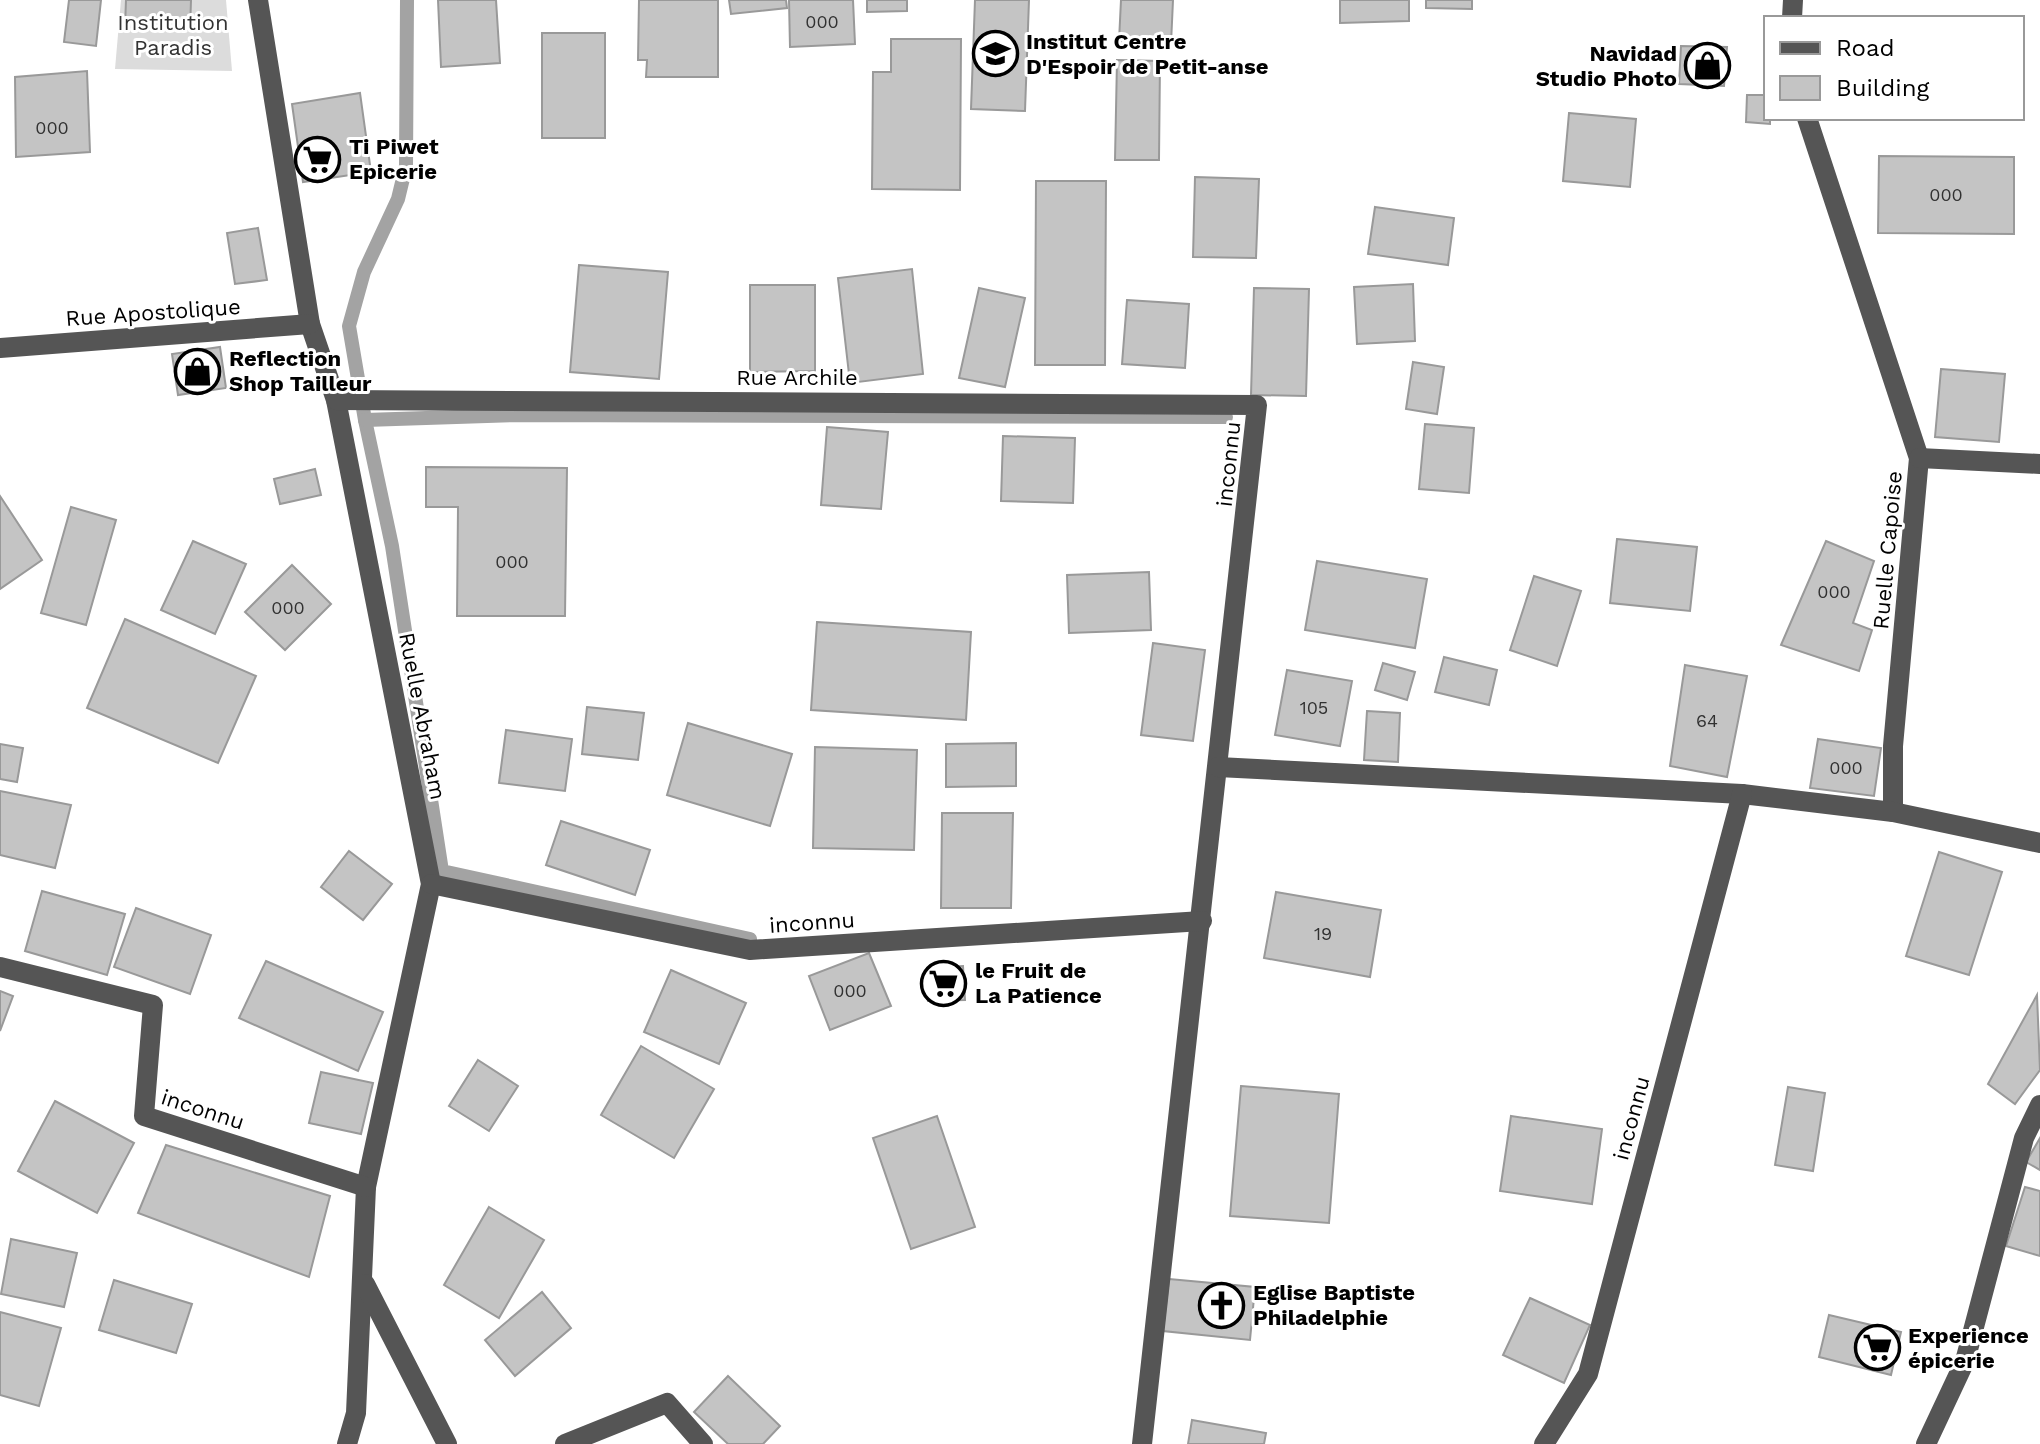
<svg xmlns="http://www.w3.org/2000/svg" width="2040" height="1444" viewBox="0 0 2040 1444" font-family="'Work Sans',sans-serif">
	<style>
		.green { fill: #dcdcdc }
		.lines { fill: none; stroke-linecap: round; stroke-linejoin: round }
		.stream { stroke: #a3a3a3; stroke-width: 14 }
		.building { fill: #c4c4c4; stroke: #999; stroke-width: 2 }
		.minor { stroke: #555; stroke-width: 20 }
		.labels { text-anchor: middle; stroke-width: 6; stroke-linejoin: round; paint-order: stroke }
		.number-label { font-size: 18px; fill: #313131 }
		.park-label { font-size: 22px; fill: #333; stroke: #fff }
		.poi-label { font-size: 22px; font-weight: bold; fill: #000; stroke: #fff; text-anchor: start }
		.street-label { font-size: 22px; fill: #000; stroke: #fff }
	</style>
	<rect width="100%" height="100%" fill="#fff"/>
	<!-- green -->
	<polygon class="green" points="121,0 226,0 232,71 115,69"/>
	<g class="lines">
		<!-- stream -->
		<g class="stream">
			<polyline points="407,0 406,166 398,199 364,272 349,326 365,420 392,546 442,871 750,939"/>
			<polyline points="365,420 518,415 1226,417"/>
		</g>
	</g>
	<!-- building -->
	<g class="building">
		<polygon points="69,0 101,0 96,46 64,42"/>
		<polygon points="126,0 191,0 190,30 125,27"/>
		<polygon points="438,0 496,0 500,63 441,67"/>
		<polygon points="639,0 718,0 718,77 646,77 647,60 638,60"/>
		<polygon points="729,0 786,0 787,8 731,14"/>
		<polygon points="789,0 853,0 855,44 790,47"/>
		<polygon points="867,0 907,0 907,11 867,12"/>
		<polygon points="975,0 1029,0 1025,111 971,109"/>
		<polygon points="1121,0 1173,0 1171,44 1119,41"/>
		<polygon points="1340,0 1409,0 1409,21 1340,23"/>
		<polygon points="1426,0 1472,0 1472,9 1426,8"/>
		<rect x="542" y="33" width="63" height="105"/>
		<polygon points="891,39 961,39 960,190 872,189 873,72 891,72"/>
		<polygon points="1681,46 1727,47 1724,86 1679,84"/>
		<polygon points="1117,60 1160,61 1159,160 1115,160"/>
		<polygon points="87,71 90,152 16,157 15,77"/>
		<polygon points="360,93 371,172 303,182 292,104"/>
		<polygon points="1747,95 1766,95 1766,118 1770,118 1770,124 1746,122"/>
		<polygon points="1569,113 1636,119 1630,187 1563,181"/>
		<polygon points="1879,156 2014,157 2014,234 1878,233"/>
		<polygon points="1195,177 1259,179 1256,258 1193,257"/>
		<polygon points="1036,181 1106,181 1105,365 1035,365"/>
		<polygon points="1375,207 1454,218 1448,265 1368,254"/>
		<polygon points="258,228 267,280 235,284 227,233"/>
		<polygon points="579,265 668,272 659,379 570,372"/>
		<polygon points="912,269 923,374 850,383 838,278"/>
		<polygon points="1413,284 1415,341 1357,344 1354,287"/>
		<polygon points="750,285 815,285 815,371 750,372"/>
		<polygon points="979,288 1025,298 1005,387 959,378"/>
		<polygon points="1254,288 1309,289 1306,396 1251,395"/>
		<polygon points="1127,300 1189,304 1185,368 1122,364"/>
		<polygon points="220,347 226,388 178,395 172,354"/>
		<polygon points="1413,362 1444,367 1437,414 1406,409"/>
		<polygon points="1941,369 2005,374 1999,442 1935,437"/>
		<polygon points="1425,424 1474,428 1469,493 1419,489"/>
		<polygon points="827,427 888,432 881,509 821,505"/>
		<polygon points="1003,436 1075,438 1073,503 1001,501"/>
		<polygon points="426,467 567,468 565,616 457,616 458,507 426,507"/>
		<polygon points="315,469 321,495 280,504 274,479"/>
		<polygon points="0,496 42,560 0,589"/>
		<polygon points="71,507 116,520 86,625 41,613"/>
		<polygon points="1617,539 1697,547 1690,611 1610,603"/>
		<polygon points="193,541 246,564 215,634 161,610"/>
		<polygon points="1826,541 1874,561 1853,623 1872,630 1859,671 1781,645"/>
		<polygon points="1317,561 1427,579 1415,648 1305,630"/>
		<polygon points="292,565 331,604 285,650 245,612"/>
		<polygon points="1149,572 1151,630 1069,633 1067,575"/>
		<polygon points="1534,576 1581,591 1557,666 1510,650"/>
		<polygon points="125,619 256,676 218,763 87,708"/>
		<polygon points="817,622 971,632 966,720 811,710"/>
		<polygon points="1153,643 1205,650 1193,741 1141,735"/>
		<polygon points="1444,657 1497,670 1489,705 1435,692"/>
		<polygon points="1383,663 1415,672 1407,700 1375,690"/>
		<polygon points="1685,665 1747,676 1727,777 1670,766"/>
		<polygon points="1287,670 1352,681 1340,746 1275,735"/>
		<polygon points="587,707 644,713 638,760 582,754"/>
		<polygon points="1367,711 1400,713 1398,762 1364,760"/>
		<polygon points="688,723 792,754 770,826 667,795"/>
		<polygon points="506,730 572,739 565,791 499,783"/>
		<polygon points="1818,739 1881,748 1874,796 1810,788"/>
		<polygon points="1016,743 1016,786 946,787 946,744"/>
		<polygon points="0,744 23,748 17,782 0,779"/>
		<polygon points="815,747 917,750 914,850 813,848"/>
		<polygon points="0,791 71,805 55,868 0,855"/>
		<polygon points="942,813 1013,813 1011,908 941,908"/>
		<polygon points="561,821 650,850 635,895 546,865"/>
		<polygon points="349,851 392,884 363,920 321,887"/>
		<polygon points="1939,852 2002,872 1969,975 1906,956"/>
		<polygon points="42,891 125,914 107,975 25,951"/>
		<polygon points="1276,892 1381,910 1370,977 1264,958"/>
		<polygon points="136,908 211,935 190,994 114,967"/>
		<polygon points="869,953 891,1006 830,1030 809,976"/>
		<polygon points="266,961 383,1012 358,1071 239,1018"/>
		<polygon points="963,966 965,1000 928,1001 927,968"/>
		<polygon points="671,970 746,1003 719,1064 644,1032"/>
		<polygon points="0,991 13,996 0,1031"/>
		<polygon points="2037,995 2040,1070 2015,1104 1988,1084"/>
		<polygon points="641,1046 714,1089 674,1158 601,1115"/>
		<polygon points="478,1060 518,1086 489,1131 449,1106"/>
		<polygon points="321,1072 373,1083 361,1134 309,1123"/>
		<polygon points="1241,1086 1339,1094 1329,1223 1230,1216"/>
		<polygon points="1788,1087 1825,1093 1813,1171 1775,1165"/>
		<polygon points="55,1101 134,1143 97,1213 18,1171"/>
		<polygon points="937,1116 975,1227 911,1249 873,1138"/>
		<polygon points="1511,1116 1602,1129 1592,1204 1500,1191"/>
		<polygon points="2040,1138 2040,1170 2026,1162"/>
		<polygon points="166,1145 330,1196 309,1277 138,1213"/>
		<polygon points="2025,1187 2040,1191 2040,1256 2006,1246"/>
		<polygon points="489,1207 544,1240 499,1318 444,1285"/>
		<polygon points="11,1239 77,1253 64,1307 1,1294"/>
		<polygon points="1169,1279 1255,1287 1250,1340 1163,1331"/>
		<polygon points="114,1280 192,1304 176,1353 99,1330"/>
		<polygon points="542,1292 571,1328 515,1376 485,1340"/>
		<polygon points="1530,1298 1590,1325 1564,1383 1503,1355"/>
		<polygon points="0,1312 61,1328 39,1406 0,1395"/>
		<polygon points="1829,1315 1901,1332 1891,1375 1819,1357"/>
		<polygon points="728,1376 780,1426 763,1444 728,1444 694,1412"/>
		<polygon points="1192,1420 1266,1433 1264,1444 1188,1444"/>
	</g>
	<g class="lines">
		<!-- minor -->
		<g class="minor">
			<polyline points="258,0 310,324 336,400 431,884 366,1187 356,1413 347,1444"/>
			<polyline points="1792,18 1793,0"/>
			<polyline points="1807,118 1919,458 1893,746 1893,812"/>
			<polyline points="0,348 310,324"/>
			<polyline points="336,400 1257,405 1142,1444"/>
			<polyline points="1919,458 2040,464"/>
			<polyline points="1218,767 1742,794 1893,812 2040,843"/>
			<polyline points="431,884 750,950 1202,921"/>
			<polyline points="0,967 153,1005 144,1116 366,1187"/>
			<polyline points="365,1284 447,1444"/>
			<polyline points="565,1444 667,1403 703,1444"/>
			<polyline points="1544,1444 1588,1374 1742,794"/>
			<polyline points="1926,1444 1965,1361 2024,1138 2040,1105"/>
		</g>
	</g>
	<!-- icons -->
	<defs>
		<symbol id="school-ring" viewBox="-11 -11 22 22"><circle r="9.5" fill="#fff" stroke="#000" stroke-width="1.5"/><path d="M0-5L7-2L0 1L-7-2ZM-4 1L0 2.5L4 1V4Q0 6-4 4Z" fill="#000"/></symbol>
		<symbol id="shop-ring" viewBox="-11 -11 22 22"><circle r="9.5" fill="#fff" stroke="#000" stroke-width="1.5"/><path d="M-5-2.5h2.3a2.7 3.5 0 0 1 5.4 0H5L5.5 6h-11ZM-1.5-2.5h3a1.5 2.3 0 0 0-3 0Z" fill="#000"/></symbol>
		<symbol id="supermarket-ring" viewBox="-11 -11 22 22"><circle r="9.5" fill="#fff" stroke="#000" stroke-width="1.5"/><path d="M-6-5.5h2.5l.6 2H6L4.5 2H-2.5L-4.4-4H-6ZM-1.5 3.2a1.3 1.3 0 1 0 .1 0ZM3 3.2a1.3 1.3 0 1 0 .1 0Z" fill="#000"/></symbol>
		<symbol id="church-ring" viewBox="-11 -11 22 22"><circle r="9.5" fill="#fff" stroke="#000" stroke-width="1.5"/><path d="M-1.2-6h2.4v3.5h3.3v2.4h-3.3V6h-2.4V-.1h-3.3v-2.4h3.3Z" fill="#000"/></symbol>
	</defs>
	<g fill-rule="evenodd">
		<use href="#school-ring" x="970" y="28" width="51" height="51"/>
		<use href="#shop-ring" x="1682" y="40" width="51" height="51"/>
		<use href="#supermarket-ring" x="292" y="134" width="51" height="51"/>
		<use href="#shop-ring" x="172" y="346" width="51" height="51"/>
		<use href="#supermarket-ring" x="918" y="958" width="51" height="51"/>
		<use href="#church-ring" x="1196" y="1280" width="51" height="51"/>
		<use href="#supermarket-ring" x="1852" y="1322" width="51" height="51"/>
	</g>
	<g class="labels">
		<!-- number labels -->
		<g class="number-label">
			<text x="822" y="28">000</text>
			<text x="52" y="134">000</text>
			<text x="1946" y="201">000</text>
			<text x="512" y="568">000</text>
			<text x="1834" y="598">000</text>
			<text x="288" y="614">000</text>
			<text x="1314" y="714">105</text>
			<text x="1707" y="727">64</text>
			<text x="1846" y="774">000</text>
			<text x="1323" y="940">19</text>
			<text x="850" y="997">000</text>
		</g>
		<!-- park labels -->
		<g class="park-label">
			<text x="173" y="30">Institution<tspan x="173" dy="25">Paradis</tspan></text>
		</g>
		<!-- poi labels -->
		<g class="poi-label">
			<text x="1026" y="49">Institut Centre<tspan x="1026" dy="25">D'Espoir de Petit-anse</tspan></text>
			<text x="1677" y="61" text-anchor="end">Navidad<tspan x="1677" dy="25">Studio Photo</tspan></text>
			<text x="349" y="154">Ti Piwet<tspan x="349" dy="25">Epicerie</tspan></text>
			<text x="229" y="366">Reflection<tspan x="229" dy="25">Shop Tailleur</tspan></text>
			<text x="975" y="978">le Fruit de<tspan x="975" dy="25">La Patience</tspan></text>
			<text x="1253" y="1300">Eglise Baptiste<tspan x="1253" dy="25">Philadelphie</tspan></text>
			<text x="1908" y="1343">Experience<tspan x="1908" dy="25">épicerie</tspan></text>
		</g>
		<!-- street labels -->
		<g class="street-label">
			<text transform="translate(153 312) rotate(-4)" y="8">Rue Apostolique</text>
			<text x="797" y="385">Rue Archile</text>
			<text transform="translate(1228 464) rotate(-84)" y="8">inconnu</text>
			<text transform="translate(1887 550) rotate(-85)" y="8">Ruelle Capoise</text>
			<text transform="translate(423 716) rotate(79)" y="8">Ruelle Abraham</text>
			<text transform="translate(812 922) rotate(-4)" y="8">inconnu</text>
			<text transform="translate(203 1109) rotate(18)" y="8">inconnu</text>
			<text transform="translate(1631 1118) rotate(-75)" y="8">inconnu</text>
		</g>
	</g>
	<!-- legend -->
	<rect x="1764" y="16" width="260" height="104" fill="#ffffff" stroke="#999999" stroke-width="2"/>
	<rect x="1780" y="42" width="40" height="12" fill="#555555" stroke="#999999" stroke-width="2"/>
	<text x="1836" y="56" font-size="24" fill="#000000">Road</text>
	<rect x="1780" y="76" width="40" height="24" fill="#c4c4c4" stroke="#999999" stroke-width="2"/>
	<text x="1836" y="96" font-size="24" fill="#000000">Building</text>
</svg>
